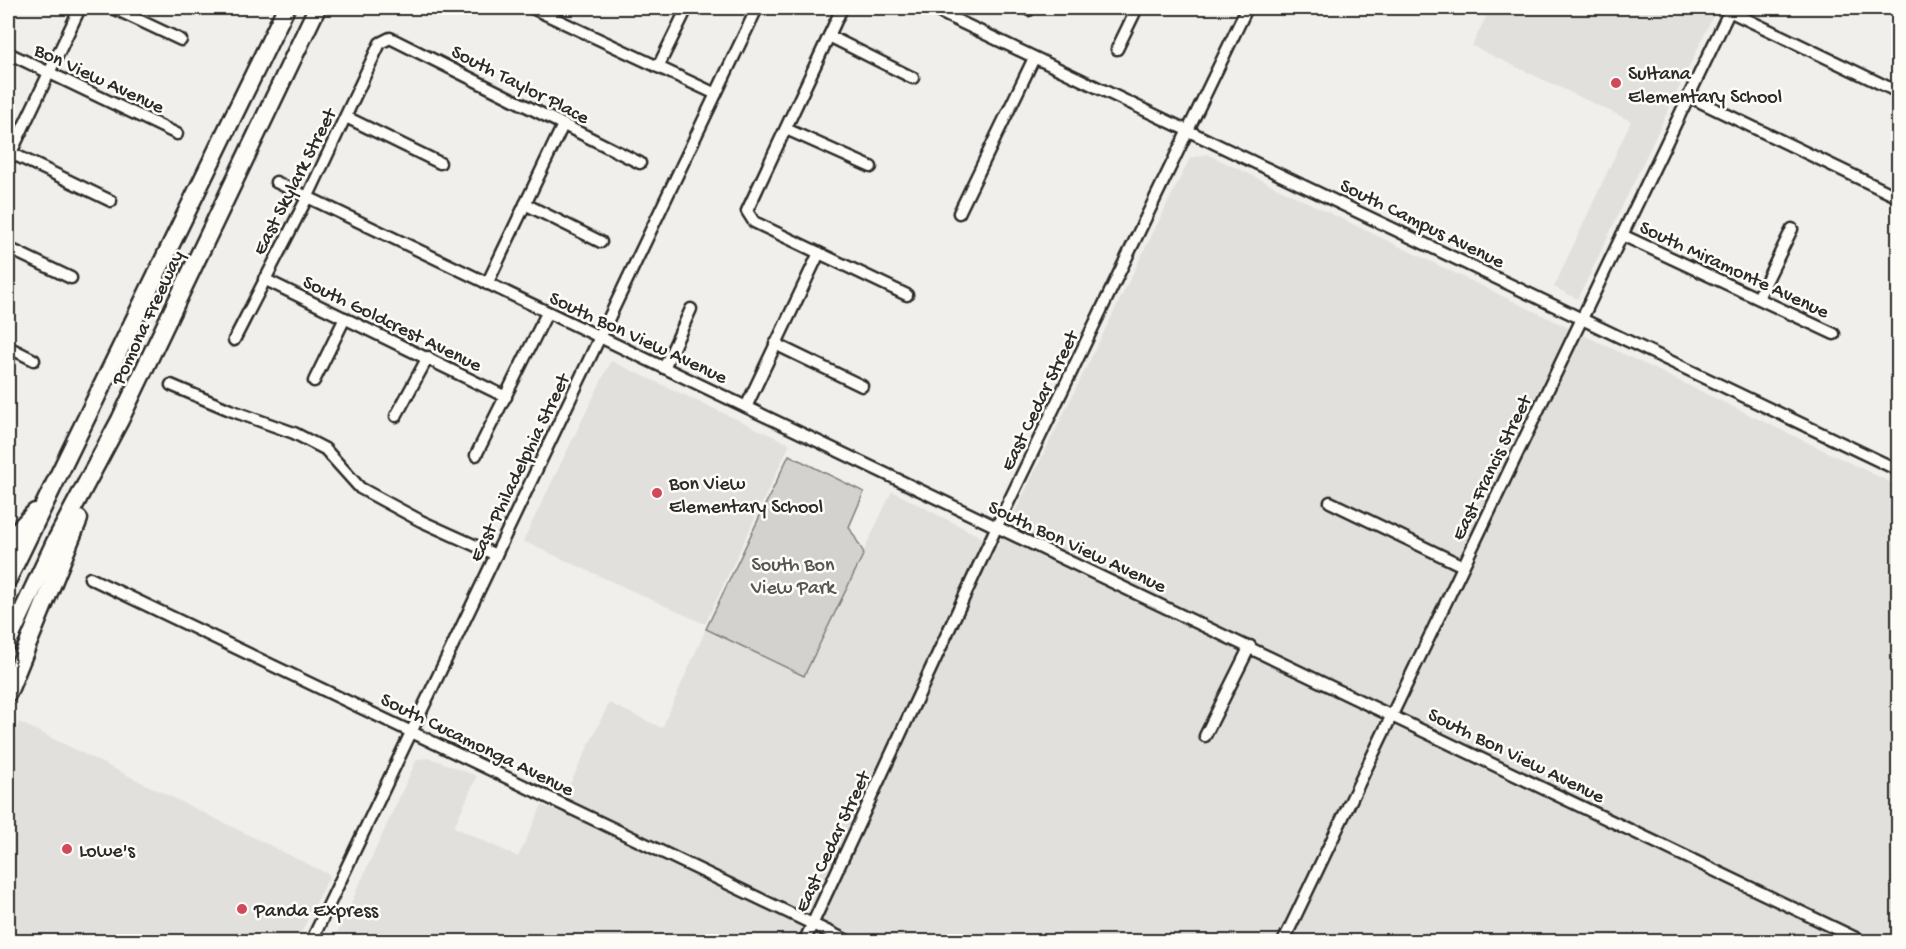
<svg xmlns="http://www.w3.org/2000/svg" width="1906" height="949" viewBox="0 0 1906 949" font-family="'Gochi Hand',sans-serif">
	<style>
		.built { fill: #e1e0dc }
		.green { fill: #d3d2cf; stroke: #7f7e7d; stroke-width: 1.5 }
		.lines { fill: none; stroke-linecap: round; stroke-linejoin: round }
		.minor-casing { stroke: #2b2b2b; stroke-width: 15 }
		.highway-casing { stroke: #2b2b2b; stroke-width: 21 }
		.minor { stroke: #fdfcf7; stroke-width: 10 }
		.highway { stroke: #fdfcf7; stroke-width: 16 }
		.poi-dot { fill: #d1495b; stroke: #fdfcf7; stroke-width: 2 }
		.labels { text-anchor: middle; stroke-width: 5; stroke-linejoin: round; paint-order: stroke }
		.poi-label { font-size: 20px; fill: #2b2b2b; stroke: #fdfcf7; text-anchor: start }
		.street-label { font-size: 20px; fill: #2b2b2b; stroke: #fdfcf7 }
		.park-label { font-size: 20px; fill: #555554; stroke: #fdfcf7 }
	</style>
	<rect width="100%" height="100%" fill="#f0efeb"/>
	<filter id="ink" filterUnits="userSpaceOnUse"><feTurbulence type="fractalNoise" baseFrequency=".0167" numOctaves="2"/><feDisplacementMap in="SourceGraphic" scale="12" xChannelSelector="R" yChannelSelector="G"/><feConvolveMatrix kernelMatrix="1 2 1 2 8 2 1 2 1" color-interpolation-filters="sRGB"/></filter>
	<g filter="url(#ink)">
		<!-- built -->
		<g class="built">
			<polygon points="1490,8 1717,8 1578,299 1554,287 1631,121 1472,46"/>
			<polygon points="1207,154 1898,486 1898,941 333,942 417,759 430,758 477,776 454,827 518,857 542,805 557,811 609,703 662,728 706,629 805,676 892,491 998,546 1190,158"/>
			<polygon points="611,361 790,444 705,624 523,541"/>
			<polygon points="19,722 330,875 297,941 8,941 8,759"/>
		</g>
		<!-- green -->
		<polygon class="green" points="789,455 864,492 849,527 864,553 804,676 706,629"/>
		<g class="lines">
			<defs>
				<g id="minor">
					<polyline points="113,8 181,40"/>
					<polyline points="532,8 716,94"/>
					<polyline points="842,8 747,211 754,222 907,295"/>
					<polyline points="931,8 1898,470"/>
					<polyline points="1029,10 1030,8"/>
					<polyline points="1729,11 1898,92"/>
					<polyline points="829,36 913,78"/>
					<polyline points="1117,49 1137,8"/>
					<polyline points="8,53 177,134"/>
					<polyline points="658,67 687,8"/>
					<polyline points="1688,96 1898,197"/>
					<polyline points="346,117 440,163"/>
					<polyline points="786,129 871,167"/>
					<polyline points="11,153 111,201"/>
					<polyline points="8,159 80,8"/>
					<polyline points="276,182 1864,942"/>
					<polyline points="525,204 601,242"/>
					<polyline points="959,213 1034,58"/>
					<polyline points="1622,235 1834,334"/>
					<polyline points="8,248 71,278"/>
					<polyline points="264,279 506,397"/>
					<polyline points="487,284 563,125"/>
					<polyline points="1758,298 1792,229"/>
					<polyline points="234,340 307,198 380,43 390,38 640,163"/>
					<polyline points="775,344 862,386"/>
					<polyline points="8,347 34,360"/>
					<polyline points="664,368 691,309"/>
					<polyline points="314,381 345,318"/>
					<polyline points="171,385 230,410 294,433 325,449 360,488 421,521 496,555"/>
					<polyline points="746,407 819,253"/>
					<polyline points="396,416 428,357"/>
					<polyline points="476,455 547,313"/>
					<polyline points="1330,502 1463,566"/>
					<polyline points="90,578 850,942"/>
					<polyline points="1205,736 1250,646"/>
					<polyline points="311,942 757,8"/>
					<polyline points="804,942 997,526 1247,8"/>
					<polyline points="1283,942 1731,8"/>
				</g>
				<g id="highway">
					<polyline points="8,548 19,529 35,512"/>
					<polyline points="8,579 286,8"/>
					<polyline points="8,642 55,542 120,420 317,8"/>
					<polyline points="8,693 79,519"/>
				</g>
			</defs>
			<!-- minor casing -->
			<use href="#minor" class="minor-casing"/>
			<!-- highway casing -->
			<use href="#highway" class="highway-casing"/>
			<!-- minor -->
			<use href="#minor" class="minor"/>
			<!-- highway -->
			<use href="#highway" class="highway"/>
		</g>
	</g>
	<!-- markers -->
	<g class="poi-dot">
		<circle cx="1616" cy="83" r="6"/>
		<circle cx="657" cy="493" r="6"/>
		<circle cx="67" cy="849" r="6"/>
		<circle cx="242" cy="909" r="6"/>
	</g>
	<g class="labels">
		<!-- poi labels -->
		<g class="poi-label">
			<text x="1628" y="79">Sultana<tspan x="1628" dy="23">Elementary School</tspan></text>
			<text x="669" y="489">Bon View<tspan x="669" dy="23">Elementary School</tspan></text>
			<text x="79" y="856">Lowe's</text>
			<text x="254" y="916">Panda Express</text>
		</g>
		<!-- street labels -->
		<g class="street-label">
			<text transform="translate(100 77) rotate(25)" y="7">Bon View Avenue</text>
			<text transform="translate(521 83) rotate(27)" y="7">South Taylor Place</text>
			<text transform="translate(293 181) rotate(-63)" y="7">East Skylark Street</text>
			<text transform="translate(1423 222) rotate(26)" y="7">South Campus Avenue</text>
			<text transform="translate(1735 268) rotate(25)" y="7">South Miramonte Avenue</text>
			<text transform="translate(146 317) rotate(-65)" y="7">Pomona Freeway</text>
			<text transform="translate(393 322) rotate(26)" y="7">South Goldcrest Avenue</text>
			<text transform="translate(639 336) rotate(25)" y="7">South Bon View Avenue</text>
			<text transform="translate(1038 400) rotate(-64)" y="7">East Cedar Street</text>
			<text transform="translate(518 467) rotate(-64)" y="7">East Philadelphia Street</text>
			<text transform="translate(1490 467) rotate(-64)" y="7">East Francis Street</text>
			<text transform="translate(1078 545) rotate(25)" y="7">South Bon View Avenue</text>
			<text transform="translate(478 743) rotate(26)" y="7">South Cucamonga Avenue</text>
			<text transform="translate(1517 754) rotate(26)" y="7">South Bon View Avenue</text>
			<text transform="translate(831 841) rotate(-65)" y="7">East Cedar Street</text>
		</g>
		<!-- park labels -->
		<g class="park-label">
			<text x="793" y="570">South Bon<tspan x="793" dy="23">View Park</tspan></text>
		</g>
	</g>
	<!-- margin -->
	<rect width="1906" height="949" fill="none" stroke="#fdfcf7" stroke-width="30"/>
	<rect x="15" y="15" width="1876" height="919" fill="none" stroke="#2b2b2b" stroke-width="2" filter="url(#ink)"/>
</svg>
